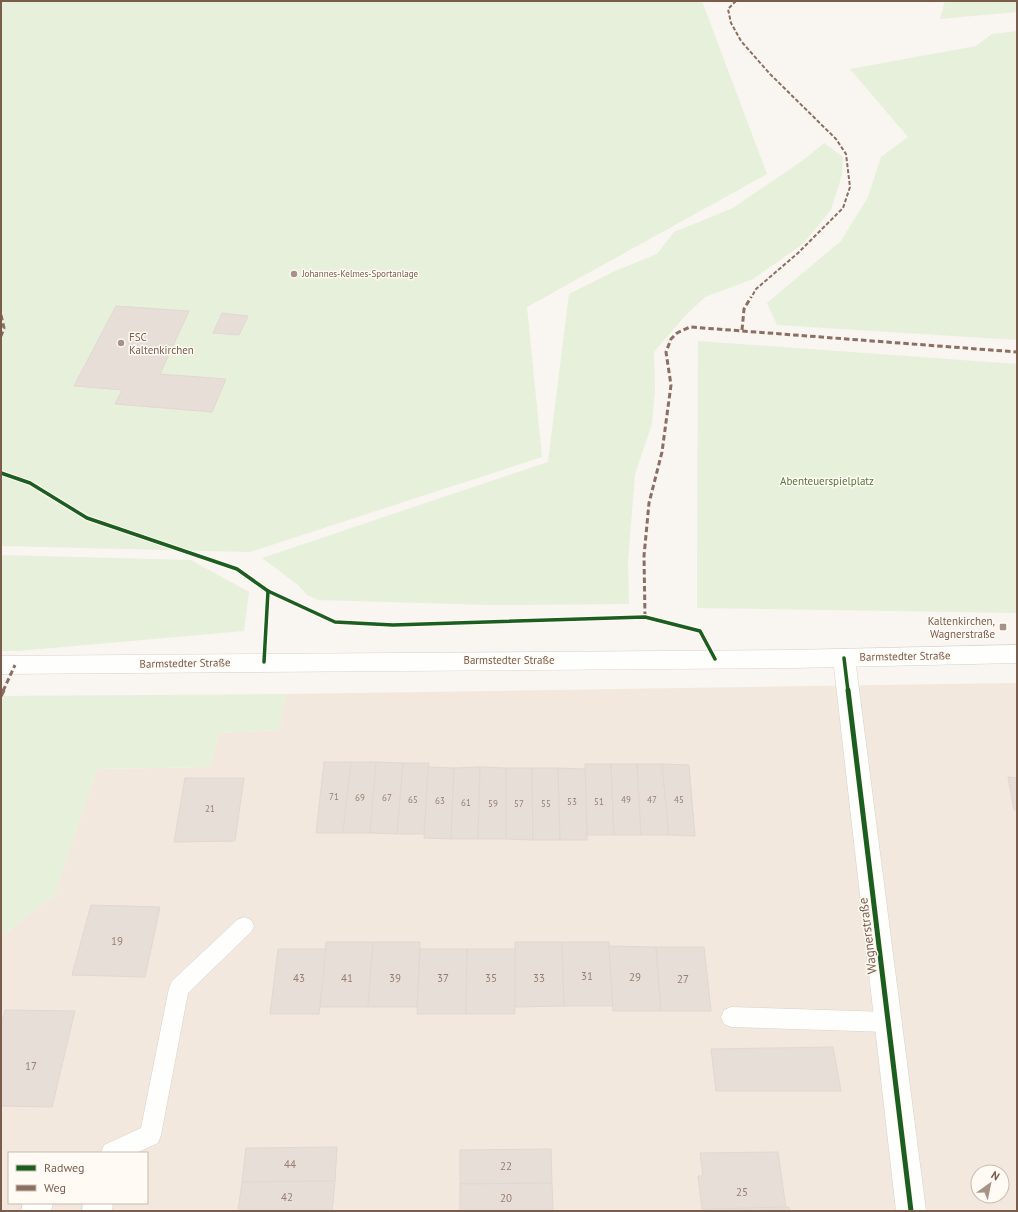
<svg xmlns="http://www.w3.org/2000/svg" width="1018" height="1212" viewBox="0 0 1018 1212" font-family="'PT Sans',sans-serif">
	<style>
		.residential { fill: #f2e8de; fill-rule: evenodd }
		.green { fill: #e7f0db }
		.building { fill: #e6ded7; stroke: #e2d8d2 }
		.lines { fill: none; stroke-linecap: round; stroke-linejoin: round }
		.service-casing { stroke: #d7d1cb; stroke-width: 1 }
		.minor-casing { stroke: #d7d1cb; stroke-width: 1 }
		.secondary-casing { stroke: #d9d2cb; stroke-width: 1 }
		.service { fill: #fefefd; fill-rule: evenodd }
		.minor { fill: #fefefd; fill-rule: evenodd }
		.secondary { fill: #fefefd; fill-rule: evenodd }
		.quiet-far2 { stroke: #8d6e63; stroke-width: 2; stroke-dasharray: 4 2; stroke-linecap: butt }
		.quiet-far1 { stroke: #8d6e63; stroke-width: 3; stroke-dasharray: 5.5 3; stroke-linecap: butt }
		.quiet { stroke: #8d6e63; stroke-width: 3.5; stroke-dasharray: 8 3.5; stroke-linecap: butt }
		.cycleway-far1-casing { stroke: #fffaf3; stroke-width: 6 }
		.cycleway-casing { stroke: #fffaf3; stroke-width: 8 }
		.cycleway-far1 { stroke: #1b5e20; stroke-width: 3.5 }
		.cycleway { stroke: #1b5e20; stroke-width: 5 }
		.poi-dot { fill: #a69286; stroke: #fffaf3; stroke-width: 1.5 }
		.labels { text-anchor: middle; stroke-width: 3; stroke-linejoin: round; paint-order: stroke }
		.far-poi-label { font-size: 9px; fill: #7a5c4d; stroke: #fffaf3; text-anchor: start }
		.number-label { font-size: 9px; fill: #977e72 }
		.poi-label { font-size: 11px; fill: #7a5c4d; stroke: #fffaf3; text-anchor: start }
		.park-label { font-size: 11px; fill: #537a41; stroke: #fffaf3 }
		.street-label { font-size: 11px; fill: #7a5c4d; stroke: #fffaf3 }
		.near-number-label { font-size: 11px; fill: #977e72 }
		.near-street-label { font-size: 13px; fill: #7a5c4d; stroke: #fffaf3 }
	</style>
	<rect width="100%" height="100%" fill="#f9f5f0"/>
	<!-- residential -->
	<path class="residential" d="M1017 683V1211H1V937L54 896 97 769 211 767 218 733 279 730 286 694ZM9 1153H147V1203H9ZM978 1172H1002V1196H978Z"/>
	<!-- green -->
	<g class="green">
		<polygon points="1,1 702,1 767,174 527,307 542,457 250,552 1,546"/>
		<polygon points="945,1 1017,1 1017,12 940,19"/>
		<polygon points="1017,31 1017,340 777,325 767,303 841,241 868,197 881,157 908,137 850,69 976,46 992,34"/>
		<polygon points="824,143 843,157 842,175 831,210 803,244 753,279 705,297 685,316 654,352 655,389 652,424 635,474 628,562 629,604 491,605 318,600 307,595 298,585 262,558 548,462 569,294 615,271 657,254 674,232 733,208 806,158"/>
		<polygon points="698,341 1017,364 1017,613 697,608"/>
		<polygon points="1,555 191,560 249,592 244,631 18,651 1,651"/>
		<polygon points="286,694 279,730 218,733 211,767 97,769 54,896 1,937 1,696"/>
	</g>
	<!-- building -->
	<g class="building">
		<polygon points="116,306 189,311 160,374 226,379 212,412 115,404 122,390 74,386"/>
		<polygon points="222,313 248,316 239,335 213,333"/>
		<polygon points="324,762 351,762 343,833 316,833"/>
		<polygon points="351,762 376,762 370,833 343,833"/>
		<polygon points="376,762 403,763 397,834 370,833"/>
		<polygon points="403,763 429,763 424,834 397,834"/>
		<polygon points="585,764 611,764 614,835 587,835"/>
		<polygon points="611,764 637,764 641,835 614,835"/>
		<polygon points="637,764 662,764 669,835 641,835"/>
		<polygon points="662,764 689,765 695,836 669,835"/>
		<polygon points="428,767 454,768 451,839 424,838"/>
		<polygon points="480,767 478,839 451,839 454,768"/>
		<polygon points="480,767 506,768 506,839 478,839"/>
		<polygon points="506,768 532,768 533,840 506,839"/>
		<polygon points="532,768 558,768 560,840 533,840"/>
		<polygon points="558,768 585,769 587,840 560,840"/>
		<polygon points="1008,777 1017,778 1017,810 1014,810"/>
		<polygon points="185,778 244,778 235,841 174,842"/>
		<polygon points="91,905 160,907 145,977 72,975"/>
		<polygon points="326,942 373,942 368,1007 320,1007"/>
		<polygon points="373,942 420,942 417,1007 368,1007"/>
		<polygon points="515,942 562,942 564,1006 515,1007"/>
		<polygon points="562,942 609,942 613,1006 564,1006"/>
		<polygon points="609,946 656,947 661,1011 613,1011"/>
		<polygon points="656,947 704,947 711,1011 661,1011"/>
		<polygon points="278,949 326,949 319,1014 270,1014"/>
		<polygon points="420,949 467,949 466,1014 417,1014"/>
		<polygon points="467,949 515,949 515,1014 466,1014"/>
		<polygon points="5,1010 75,1011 52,1107 1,1106 1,1026"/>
		<polygon points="833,1047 841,1091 716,1091 711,1049"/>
		<polygon points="337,1147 335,1181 242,1182 246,1148"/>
		<polygon points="551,1149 552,1183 460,1184 460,1150"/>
		<polygon points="778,1152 786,1208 702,1209 698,1176 703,1176 700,1153"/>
		<polygon points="335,1181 332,1211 238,1211 242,1182"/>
		<polygon points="552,1183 553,1211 460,1211 460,1184"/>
		<polygon points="789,1207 790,1211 705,1211 705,1209"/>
	</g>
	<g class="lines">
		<defs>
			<g id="service">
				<polygon points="244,917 251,920 254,926 251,932 188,993 161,1135 158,1143 136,1153 101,1153 104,1145 141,1128 169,988 172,981 237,920"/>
				<polygon points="731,1007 888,1012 895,1015 898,1022 895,1029 888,1032 731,1027 724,1024 721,1017 724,1010"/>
			</g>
			<g id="minor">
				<polygon points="844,649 852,652 855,658 926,1211 896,1211 833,658 836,652"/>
				<polygon points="23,1203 53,1203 51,1211 21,1211"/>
				<polygon points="83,1203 113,1203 112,1211 82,1211"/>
			</g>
			<polygon id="secondary" points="1017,645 1017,663 792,668 1,674 1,656 792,650"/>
		</defs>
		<!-- service casing -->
		<use href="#service" class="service-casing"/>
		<!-- minor casing -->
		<use href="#minor" class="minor-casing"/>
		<!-- secondary casing -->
		<use href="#secondary" class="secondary-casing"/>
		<!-- service -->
		<use href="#service" class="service"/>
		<!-- minor -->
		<use href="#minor" class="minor"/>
		<!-- secondary -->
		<use href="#secondary" class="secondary"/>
		<!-- quiet-far2 -->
		<polyline class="quiet-far2" points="736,1 728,9 731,23 741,41 770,74 836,139 846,154 850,187 843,208 798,253 756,289 751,298"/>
		<!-- quiet-far1 -->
		<g class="quiet-far1">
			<polyline points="1,315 4,328 1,336"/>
			<polyline points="742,330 744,309 751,297"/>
			<polyline points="645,617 644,556 649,503 662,452 671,385 666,352 671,339 677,333 690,327 1017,352"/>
			<polyline points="3,691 15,665"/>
		</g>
		<!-- quiet -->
		<polyline class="quiet" points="1,696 4,690"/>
		<defs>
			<g id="cycleway-far1">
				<polyline points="1,473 30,483 87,518 237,569 268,591 264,662"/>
				<polyline points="268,591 335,622 393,625 645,617 700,631 715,659"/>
				<polyline points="844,658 848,691"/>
			</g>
			<polyline id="cycleway" points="848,690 911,1211"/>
		</defs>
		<!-- cycleway-far1 casing -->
		<use href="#cycleway-far1" class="cycleway-far1-casing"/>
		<!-- cycleway casing -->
		<use href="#cycleway" class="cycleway-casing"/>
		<!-- cycleway-far1 -->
		<use href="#cycleway-far1" class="cycleway-far1"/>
		<!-- cycleway -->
		<use href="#cycleway" class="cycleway"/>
	</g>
	<!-- markers -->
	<g class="poi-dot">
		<circle cx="294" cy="274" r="4"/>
		<circle cx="121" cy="343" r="4"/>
		<rect x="999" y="623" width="8" height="8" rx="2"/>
	</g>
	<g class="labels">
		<!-- far-poi labels -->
		<g class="far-poi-label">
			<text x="302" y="277">Johannes-Kelmes-Sportanlage</text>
		</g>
		<!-- number labels -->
		<g class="number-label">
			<text x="334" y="800">71</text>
			<text x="360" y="801">69</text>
			<text x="387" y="801">67</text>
			<text x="413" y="803">65</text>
			<text x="626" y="803">49</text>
			<text x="652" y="803">47</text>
			<text x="679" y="803">45</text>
			<text x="440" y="804">63</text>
			<text x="572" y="805">53</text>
			<text x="599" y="805">51</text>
			<text x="466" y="806">61</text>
			<text x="493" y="807">59</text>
			<text x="519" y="807">57</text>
			<text x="546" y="807">55</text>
			<text x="210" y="812">21</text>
		</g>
		<!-- poi labels -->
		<g class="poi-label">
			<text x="129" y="341">FSC<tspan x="129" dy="13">Kaltenkirchen</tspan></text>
			<text x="995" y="625" text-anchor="end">Kaltenkirchen,<tspan x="995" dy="13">Wagnerstraße</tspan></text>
		</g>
		<!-- park labels -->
		<g class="park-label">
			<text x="827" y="485">Abenteuerspielplatz</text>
		</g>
		<!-- street labels -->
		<g class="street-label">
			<text transform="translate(905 656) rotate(-1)" y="4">Barmstedter Straße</text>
			<text x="509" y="664">Barmstedter Straße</text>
			<text transform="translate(185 663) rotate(-1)" y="4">Barmstedter Straße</text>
		</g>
		<!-- near-number labels -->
		<g class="near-number-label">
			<text x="117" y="945">19</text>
			<text x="587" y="980">31</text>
			<text x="635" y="981">29</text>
			<text x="299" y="982">43</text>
			<text x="347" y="982">41</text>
			<text x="395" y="982">39</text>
			<text x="443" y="982">37</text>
			<text x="491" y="982">35</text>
			<text x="539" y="982">33</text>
			<text x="683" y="983">27</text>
			<text x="31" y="1070">17</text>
			<text x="290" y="1168">44</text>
			<text x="506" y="1170">22</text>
			<text x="742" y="1196">25</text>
			<text x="287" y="1201">42</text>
			<text x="506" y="1202">20</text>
		</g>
		<!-- near-street labels -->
		<g class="near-street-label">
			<text transform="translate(867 936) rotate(-97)" y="5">Wagnerstraße</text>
		</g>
	</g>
	<!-- border -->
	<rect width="1018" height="1212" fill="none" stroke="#7a5c4d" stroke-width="4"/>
	<!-- legend -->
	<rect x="8" y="1152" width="140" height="52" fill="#fffaf3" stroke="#cabbb1"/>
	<rect x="16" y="1165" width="20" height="6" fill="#1b5e20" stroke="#cabbb1"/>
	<text x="44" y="1172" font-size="12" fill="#7a5c4d">Radweg</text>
	<rect x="16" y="1185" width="20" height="6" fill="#8d6e63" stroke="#cabbb1"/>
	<text x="44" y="1192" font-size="12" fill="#7a5c4d">Weg</text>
	<!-- north arrow -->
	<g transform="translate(990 1184) rotate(33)"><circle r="19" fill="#fffaf3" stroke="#cabbb1"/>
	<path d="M0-3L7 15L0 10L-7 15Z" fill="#a69286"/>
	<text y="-6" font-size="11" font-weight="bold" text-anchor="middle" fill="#7a5c4d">N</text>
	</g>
</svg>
